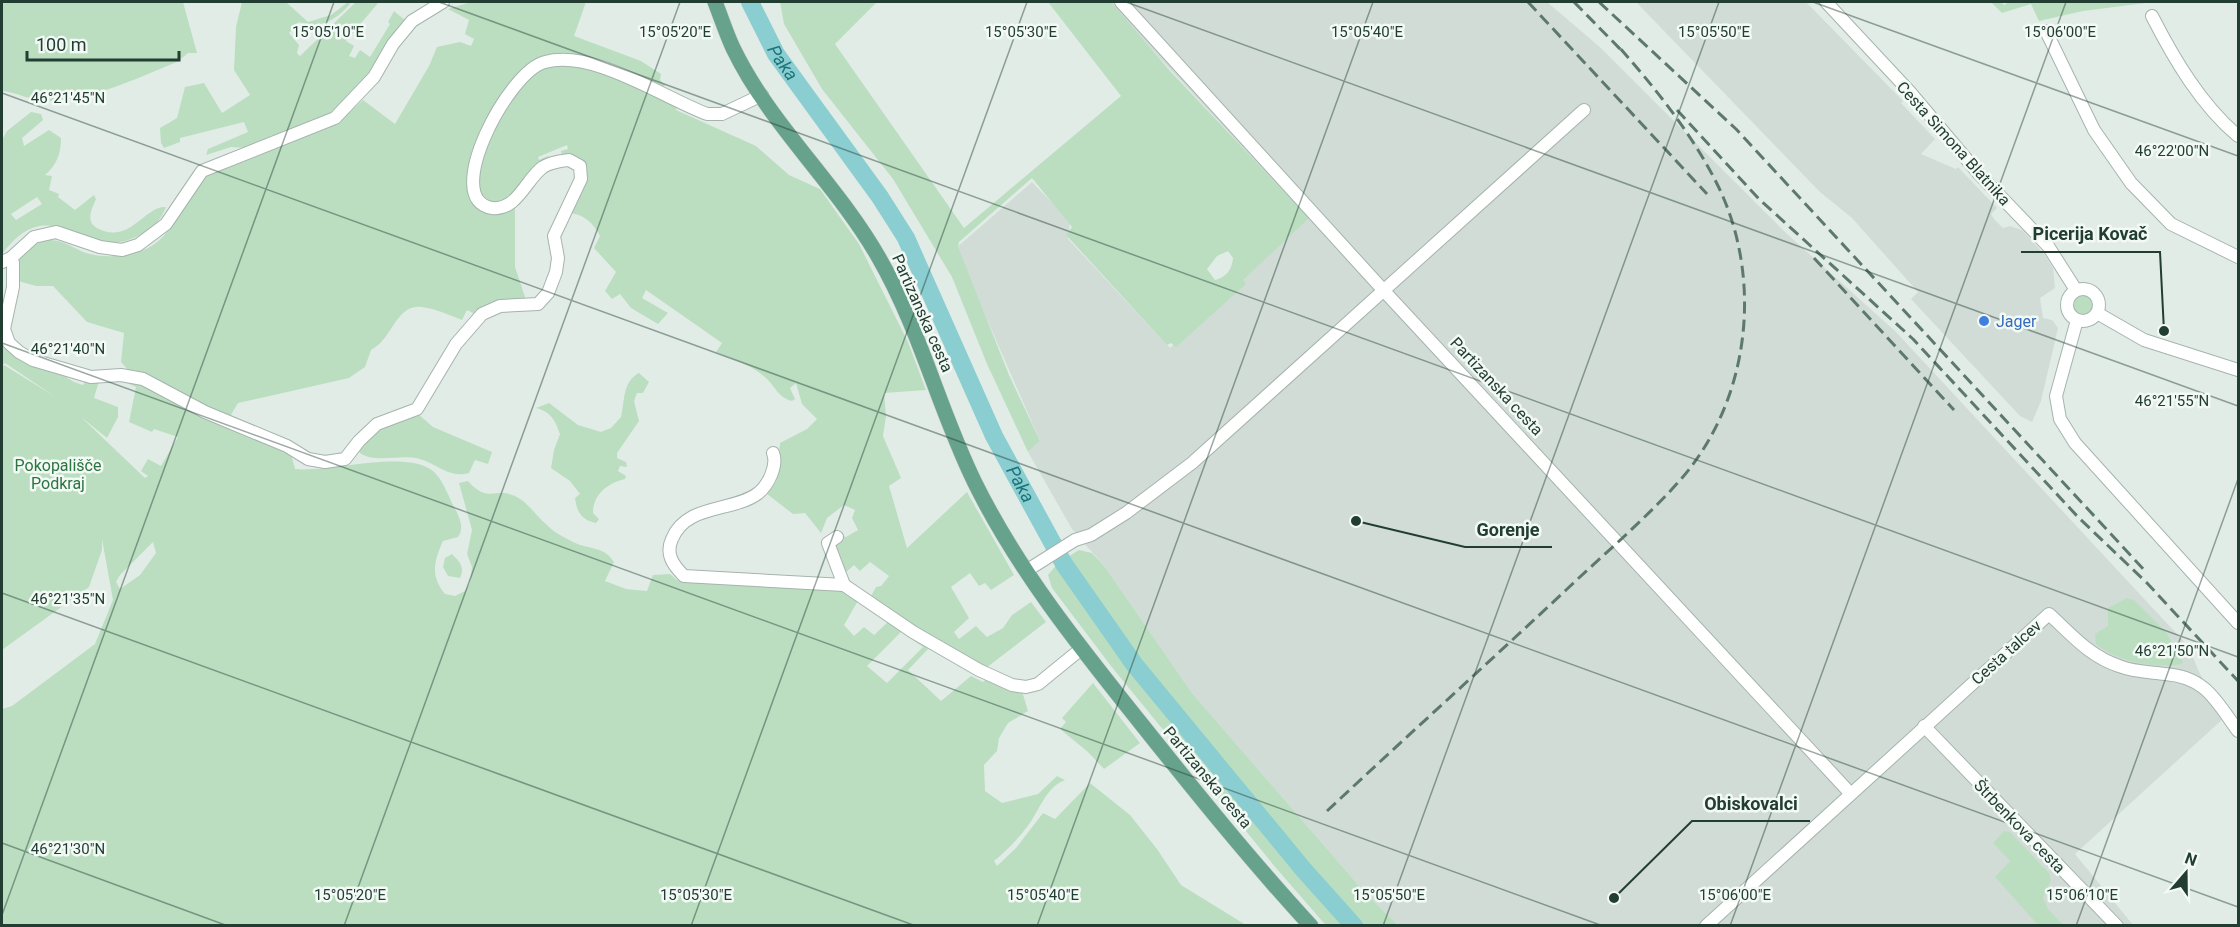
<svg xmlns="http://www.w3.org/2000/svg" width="2240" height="927" viewBox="0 0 2240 927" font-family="Roboto,sans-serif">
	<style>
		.built { fill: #d1dcd6 }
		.green { fill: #bbdec1; fill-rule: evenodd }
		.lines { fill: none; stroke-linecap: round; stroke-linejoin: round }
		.river { stroke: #8bced1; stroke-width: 18 }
		.minor-casing { stroke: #a5b4ad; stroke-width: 14 }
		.major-casing { stroke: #c1c9c6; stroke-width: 16 }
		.minor { stroke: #fff; stroke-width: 12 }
		.major { stroke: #67a28c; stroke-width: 15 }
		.rail { stroke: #5d796e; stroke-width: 3; stroke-dasharray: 12 6; stroke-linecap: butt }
		.ticks { fill: none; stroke: #223e33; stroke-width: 1.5; stroke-opacity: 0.45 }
		.shop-dot { fill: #3f7fe0; stroke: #f3f9f5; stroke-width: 2 }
		.labels { text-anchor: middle; stroke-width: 5; stroke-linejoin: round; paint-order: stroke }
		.street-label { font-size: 16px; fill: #223e33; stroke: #f3f9f5 }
		.shop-label { font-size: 16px; fill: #366cbe; stroke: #f3f9f5; text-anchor: start }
		.park-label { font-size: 16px; fill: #2c7540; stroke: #f3f9f5 }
		.water-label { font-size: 18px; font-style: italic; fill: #1c747a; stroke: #f3f9f5 }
		.ticks-label { font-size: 15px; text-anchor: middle; fill: #223e33; stroke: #f3f9f5; stroke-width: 5; stroke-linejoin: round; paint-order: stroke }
		.leader { fill: none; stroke: #223e33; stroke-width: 2 }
		.callout-dot { fill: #223e33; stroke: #f3f9f5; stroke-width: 2 }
		.callout-label { font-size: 18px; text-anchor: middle; font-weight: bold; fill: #223e33; stroke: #f3f9f5; stroke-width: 5; stroke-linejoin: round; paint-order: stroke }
	</style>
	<rect width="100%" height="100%" fill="#e2ece7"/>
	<!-- built -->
	<g class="built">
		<polygon points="1108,2 1547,2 1602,49 1786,233 1896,332 2188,646 2211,699 2225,717 2075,854 2133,925 1398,925 1366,894 1192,693 1105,567 1072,529 1028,452 1040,441 956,248 1032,182 1070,221 1068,239 1170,348 1307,217"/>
		<polygon points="1636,2 1806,2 1903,101 1901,103 1935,139 1921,154 1956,169 1958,167 1997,208 1991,214 1994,219 2003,228 2010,226 2022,230 2044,254 2053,268 2055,288 2040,298 2043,318 2052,320 2058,328 2041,401 2032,422 2020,416 1911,299 1918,292 1852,218 1820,192"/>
	</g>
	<!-- green -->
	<g class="green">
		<path d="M2 2H183L197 53H188L177 62C137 78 91 101 47 101 31 101 16 92 2 91Z"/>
		<path d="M242 2H286L308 22 331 15 348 2 350 4C336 21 317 30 299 22L289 33 299 45 297 53 300 56 356 2H379L346 41 354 46 349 56 355 58 360 50 370 57 390 24 388 22 394 11 406 21 364 79 333 113 246 148 231 147 206 155 208 149 248 132 244 122 180 138V142L164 148 161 143 160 128 177 118 185 87 204 83 222 113 250 95 234 70 236 27Z"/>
		<path d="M471 2H586L574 36 641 61 661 74 660 80 665 85 663 88 580 60 527 66 474 159 481 206 515 201V267L527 303 477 315 467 310 462 320C449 315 434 308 421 307 396 304 392 340 371 350L365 367 349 378 238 403 229 418 199 405 166 384 130 372 121 362 124 333 87 322 53 286H36L18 281 17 261C23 255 30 247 38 243 56 234 70 247 86 253 102 258 125 257 141 251 179 238 178 195 209 173L326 129 342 119 363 100 395 124 429 66 437 47 460 42 471 46 474 39 465 34 469 20 448 9Z"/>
		<path d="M780 2H877L835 44 964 228 1121 96 1048 2H1111L1171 72 1309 218 1243 280 1246 284 1176 347 1171 343 1167 345 1066 235 1072 227 1032 178 959 242 958 247 1009 375 1040 441 1028 452 987 364 952 277 893 179 822 89 784 24ZM1228 251 1233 258C1232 270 1226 277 1215 280L1207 269 1217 256Z"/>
		<polygon points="1991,2 2001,2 2004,5 2009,2 2154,2 2083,11 2039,21 2031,4 2002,13"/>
		<path d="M538 65H581L678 101 676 110 756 146 789 175 820 189 859 244 908 342 926 390 884 393 886 416 883 436 901 478 889 486 907 548 967 492 1014 575 991 590 985 583 979 586 970 573 951 587 969 618 954 632 959 639 976 626 987 637 1003 628 1012 615 1031 602 1046 622 986 668 932 641 870 598 876 587 881 586 889 576 870 562 860 571 854 565 844 574 830 549 841 535 846 537 858 530 852 518 855 510 844 505 827 518 821 533 805 513 793 514 767 494 776 482 780 443 807 429 817 419 802 404 796 383 790 388 795 399 792 401C778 397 776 388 767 379 754 366 733 359 716 352L722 343 646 290 642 298 668 313 658 324 631 308 620 294 612 299 605 291 616 272 594 248 600 236C593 223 585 215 570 213L585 176 562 157 561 151 568 149 567 145 538 157 539 160 548 156 550 161 496 206 478 196 480 154 493 122Z"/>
		<path d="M31 112 41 114 43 120 22 138 24 146 49 130 61 138C61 153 57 165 45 175L52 176 49 190 59 194 58 197 75 210 94 195 96 199C92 209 85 221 97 228 129 246 145 205 166 207 160 222 152 229 138 236 81 265 54 186 2 254V140L7 131ZM37 197 42 204 16 220 11 214Z"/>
		<circle cx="2083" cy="304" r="12"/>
		<path d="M2 331V336L74 382 83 385 86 380 99 381 94 398 118 407V417L107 438 81 417 145 478 148 476 141 471 148 459 161 466 178 437 154 429 152 432 129 422 136 387 125 382 132 378 291 454 295 469C329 473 405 449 433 471 442 479 447 492 452 503 457 513 466 526 458 537L443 541C434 561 430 576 445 594L455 596 465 591 470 583 472 567 467 554 472 530 459 483 468 481C488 504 496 487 515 496 528 502 535 515 546 524 553 532 564 537 573 542 588 550 603 545 614 562L605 581 626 589 647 591 653 575 670 574 677 580 685 582 839 587 859 599 844 625 854 636 864 627 874 635 891 619 930 647 908 670 941 701 971 676 983 682 989 677 1022 691 1028 711 1008 723 999 738 997 751 984 765 985 791 1002 803 1038 794 1057 776 1065 780C1045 788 1040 810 1027 827 1017 840 1006 851 994 861L997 866 1016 848 1043 813 1055 819 1090 783 1130 815 1157 849 1181 885 1246 925H2V709L12 706 95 644 113 600 102 539V550L89 587 2 650V367L4 365 54 396 5 363 2 365ZM153 542 156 553 140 575 120 589 116 582 120 575ZM901 632 923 647 887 683 867 666Z"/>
		<path d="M639 373 649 382 643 393H637L634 401 639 421 617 453V458L626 462 627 467 620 466 618 471 626 476 625 479C608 483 593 494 593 513L599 519 596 523C582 520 577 513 575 498L580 494 570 481 551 468 554 450 560 434C555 420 551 412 536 408L549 403 578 425 601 432 611 428 621 417C625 401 622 382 639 373Z"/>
		<path d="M417 413 433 427 492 452 488 464 475 460 469 473C448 479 436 462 416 458 400 455 373 463 360 453L359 448 371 432Z"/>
		<polygon points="1079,550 1092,553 1105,567 1192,693 1366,894 1398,925 1359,925 1318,881 1147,674 1066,558"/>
		<path d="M452 554C460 562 465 567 460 578L448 576 443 567 445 558Z"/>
		<path d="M1058 563C1145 691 1245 811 1349 925H1326L1323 922 1276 868 1111 666 1052 588 1048 575Z"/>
		<path d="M2127 598 2134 600 2166 632 2183 662 2182 664C2155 669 2116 661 2096 644L2095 634 2108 626V608Z"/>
		<polygon points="1093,683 1140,743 1104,769 1088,752 1060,729 1066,722 1062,718"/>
		<polygon points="2004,831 2010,832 2049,873 2051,880 2043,898 2048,909 2063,925 2038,925 1995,877 2010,861 1993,843"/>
	</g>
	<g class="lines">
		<!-- river -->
		<path class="river" id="s1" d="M750 2 776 54 880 197 906 238 994 436 1064 564 1134 664 1303 869 1354 926"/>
		<defs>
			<g id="minor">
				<polyline points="1121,2 1385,292 1850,793"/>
				<polyline points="1826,2 1910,92 1979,174 2048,246 2076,290"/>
				<path d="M2152 16C2174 59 2201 105 2238 136"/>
				<polyline points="2046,31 2094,130 2131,183 2171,224 2238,257"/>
				<path d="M11 258 13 263V287L4 329 9 343 19 352 33 360 91 377 121 375 143 379 205 412 287 446 308 459 325 462 345 459 359 441 377 424 417 409 456 344 482 314 500 306 538 304 548 293 556 272 558 258 554 236 581 179 580 166 569 160C561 161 551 162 543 167 526 179 517 211 492 208 440 201 508 71 545 62 593 49 662 97 707 114H722L762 95"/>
				<polyline points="2,262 11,258 34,237 56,232 100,247 122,250 138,245 166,224 202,171 335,118 374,77 393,44 412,21 443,2"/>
				<circle cx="2083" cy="305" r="16"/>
				<polyline points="2097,313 2144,340 2238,370"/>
				<polyline points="2077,320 2056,396 2060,419 2075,443 2238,623"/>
				<path d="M773 453C778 466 768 486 757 494 732 512 686 504 672 539 665 554 673 565 684 576L844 585 913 632 979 670 1012 685 1026 687 1038 684 1081 649"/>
				<polyline points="837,537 828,543 844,585"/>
				<polyline points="1026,571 1075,540 1091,535 1126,513 1192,463 1584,110"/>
				<polyline points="1924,726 2117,926"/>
				<path d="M1706 926 2049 614C2071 634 2089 656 2119 666 2134 672 2150 672 2165 674 2206 677 2216 701 2238 731"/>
			</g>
			<path id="major" d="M715 2C721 17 726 33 733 48 770 125 837 184 879 258 920 329 939 410 975 483 1018 570 1079 646 1139 721 1194 790 1251 861 1311 926"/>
		</defs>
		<!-- minor casing -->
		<use href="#minor" class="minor-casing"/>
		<!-- major casing -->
		<use href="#major" class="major-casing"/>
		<!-- minor -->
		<use href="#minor" class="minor"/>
		<!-- major -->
		<use href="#major" class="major"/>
		<!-- rail -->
		<g class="rail">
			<polyline points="1528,2 1707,194"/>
			<polyline points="1574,2 1624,53"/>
			<polyline points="1599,2 1736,129 2147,573"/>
			<polyline points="1677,110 1759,199 1913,339 2078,517 2147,583 2238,681"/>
			<polyline points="1814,258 1954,410"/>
			<path d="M1327 811C1406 737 1487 664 1566 590 1605 553 1647 518 1682 478 1749 400 1763 283 1720 190 1696 139 1657 90 1619 47"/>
		</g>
	</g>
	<!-- ticks -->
	<path class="ticks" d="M439 2 2238 657M1126 2 2238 406M1813 2 2238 156M2 93 2238 907M2 343 1603 926M2 593 916 926M2 843 228 926M2 915 334 2M344 926 680 2M691 926 1027 2M1037 926 1373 2M1383 926 1719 2M1730 926 2066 2M2076 926 2238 479"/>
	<!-- markers -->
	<circle class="shop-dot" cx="1984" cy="321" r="6"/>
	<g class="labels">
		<!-- street labels -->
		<g class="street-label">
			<text transform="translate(1954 143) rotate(48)" y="6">Cesta Simona Blatnika</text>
			<text transform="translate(923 313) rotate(66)" y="6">Partizanska cesta</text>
			<text transform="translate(1497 386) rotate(47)" y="6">Partizanska cesta</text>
			<text transform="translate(2006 652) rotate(-42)" y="6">Cesta talcev</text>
			<text transform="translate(1208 777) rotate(50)" y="6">Partizanska cesta</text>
			<text transform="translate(2020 826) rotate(46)" y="6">Štrbenkova cesta</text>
		</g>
		<!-- shop labels -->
		<g class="shop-label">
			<text x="1996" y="327">Jager</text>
		</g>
		<!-- park labels -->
		<g class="park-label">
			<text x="58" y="471">Pokopališče<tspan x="58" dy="18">Podkraj</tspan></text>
		</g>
		<!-- water labels -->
		<g class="water-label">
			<text dy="6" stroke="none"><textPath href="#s1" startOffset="69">Paka</textPath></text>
			<text dy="6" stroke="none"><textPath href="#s1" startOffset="555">Paka</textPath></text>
		</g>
	</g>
	<g class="ticks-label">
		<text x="1714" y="37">15°05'50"E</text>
		<text x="2060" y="37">15°06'00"E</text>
		<text x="328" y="37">15°05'10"E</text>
		<text x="675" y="37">15°05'20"E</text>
		<text x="1021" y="37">15°05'30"E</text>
		<text x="1367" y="37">15°05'40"E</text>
		<text x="68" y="103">46°21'45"N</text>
		<text x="2172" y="156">46°22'00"N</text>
		<text x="68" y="354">46°21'40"N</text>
		<text x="2172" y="406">46°21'55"N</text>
		<text x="68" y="604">46°21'35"N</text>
		<text x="2172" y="656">46°21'50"N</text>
		<text x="68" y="854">46°21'30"N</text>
		<text x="350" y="900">15°05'20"E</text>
		<text x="696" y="900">15°05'30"E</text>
		<text x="1043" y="900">15°05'40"E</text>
		<text x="1389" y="900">15°05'50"E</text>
		<text x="1735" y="900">15°06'00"E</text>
		<text x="2082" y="900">15°06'10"E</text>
	</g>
	<!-- callouts -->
	<path class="leader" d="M2164 331L2160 252H2021M1356 521L1465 547H1552M1614 898L1692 821H1810"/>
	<g class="callout-dot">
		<circle cx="2164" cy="331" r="6"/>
		<circle cx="1356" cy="521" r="6"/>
		<circle cx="1614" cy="898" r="6"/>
	</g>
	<g class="callout-label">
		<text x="2090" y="240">Picerija Kovač</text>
		<text x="1508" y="536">Gorenje</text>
		<text x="1751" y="810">Obiskovalci</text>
	</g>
	<!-- border -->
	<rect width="2240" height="927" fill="none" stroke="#223e33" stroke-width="6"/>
	<!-- north arrow -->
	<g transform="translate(2186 873) rotate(20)" stroke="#f3f9f5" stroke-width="4.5" paint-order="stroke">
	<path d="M0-4.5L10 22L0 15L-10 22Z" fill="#223e33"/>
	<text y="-9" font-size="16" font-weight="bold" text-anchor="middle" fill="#223e33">N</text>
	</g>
	<!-- scale -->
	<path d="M27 51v9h152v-9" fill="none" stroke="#223e33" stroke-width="3"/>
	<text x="36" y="51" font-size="18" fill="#223e33" stroke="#f3f9f5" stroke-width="4.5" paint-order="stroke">100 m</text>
</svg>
